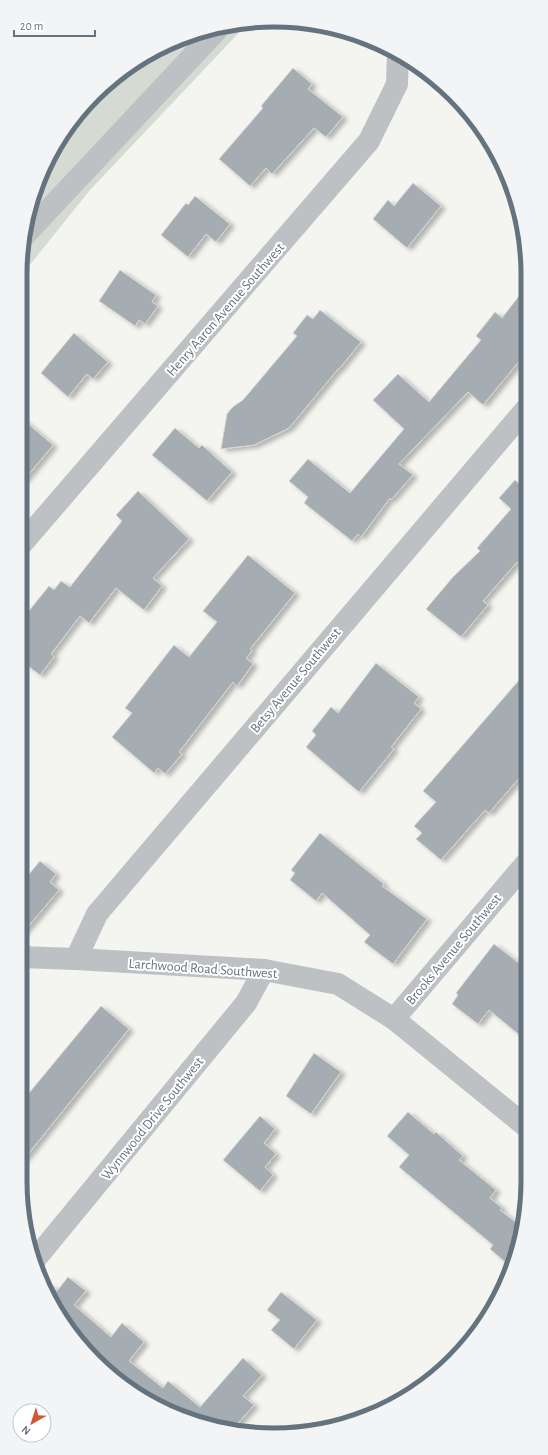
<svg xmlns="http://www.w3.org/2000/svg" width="548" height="1455" viewBox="0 0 548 1455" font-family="'Alegreya Sans',sans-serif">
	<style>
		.green { fill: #d5dad2 }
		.building { fill: #a6adb2; stroke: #d5d5d3; filter: url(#shadow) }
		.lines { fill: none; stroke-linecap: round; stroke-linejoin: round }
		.minor { stroke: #bdc1c4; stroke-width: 22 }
		.labels { text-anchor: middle; stroke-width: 4; stroke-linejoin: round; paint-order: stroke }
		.street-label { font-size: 14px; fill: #65737f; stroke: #fff }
		.rim { fill: none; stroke: #65737f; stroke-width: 5 }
	</style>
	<defs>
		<filter id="shadow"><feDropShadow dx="4.5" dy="2.5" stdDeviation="2" flood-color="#0004"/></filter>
	</defs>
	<rect width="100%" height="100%" fill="#f4f4f0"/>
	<!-- green -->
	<polygon class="green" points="241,22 248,23 90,190 20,277 29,208 73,119 147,54"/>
	<!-- building -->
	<g class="building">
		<polygon points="293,68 312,84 308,89 343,117 326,137 314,128 272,174 266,168 250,186 219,159 263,108 261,106"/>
		<polygon points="413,183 441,206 407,248 373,219 388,200 394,206"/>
		<polygon points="195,196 230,224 216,242 206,234 188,257 161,235 186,203 188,205"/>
		<polygon points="120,270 156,295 152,302 158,306 145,324 139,320 135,326 99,301"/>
		<polygon points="526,287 526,353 483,405 468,392 399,464 413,475 391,500 390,498 361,537 358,534 352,541 304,503 308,497 289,481 308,459 350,493 404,429 373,400 398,374 429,402 481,340 476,336 495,312 502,318"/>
		<polygon points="320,310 361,342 339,369 338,369 289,428 254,445 221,449 227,414 230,410 234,406 243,400 297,336 293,333 307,315 313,319"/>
		<polygon points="74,333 108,362 93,379 87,374 68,397 41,373"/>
		<polygon points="20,417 53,445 20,485"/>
		<polygon points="175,428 199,448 202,445 232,472 207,501 152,455"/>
		<polygon points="515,480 526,490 527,571 517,562 483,601 488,605 461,637 426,609 453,577 480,551 477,548 511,509 499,498"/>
		<polygon points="138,491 189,539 153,578 162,586 144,610 116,588 89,623 80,616 51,654 54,657 40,675 20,660 20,622 49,586 54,590 61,581 70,587 122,521 116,515"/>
		<polygon points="248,555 295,593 250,649 252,651 246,658 253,664 237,686 233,682 179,752 182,754 165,774 158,768 154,773 112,737 132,713 125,708 174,645 189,657 217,622 203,611"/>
		<polygon points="376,663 419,697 414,703 421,709 391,747 394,749 359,792 306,747 316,735 312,731 331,707 338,713"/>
		<polygon points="527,671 527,769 489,813 485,810 441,860 416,839 422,833 414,826 436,802 423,791"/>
		<polygon points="320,833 384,884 382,886 427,919 393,964 364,942 370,935 322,893 316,901 290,880 295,873 291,870"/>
		<polygon points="40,861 56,874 50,882 59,890 20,936 20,885"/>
		<polygon points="494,944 528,970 528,1042 489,1010 478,1024 452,1004 458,995 456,993"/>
		<polygon points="101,1006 129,1029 20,1164 20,1104"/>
		<polygon points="314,1053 341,1072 311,1114 286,1096"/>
		<polygon points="408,1112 434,1134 436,1132 463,1156 459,1160 496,1190 490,1198 502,1208 500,1210 522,1227 519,1247 510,1266 490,1249 493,1245 399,1167 409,1155 387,1136"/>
		<polygon points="260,1116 275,1129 264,1143 276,1154 265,1167 273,1175 260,1191 223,1160"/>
		<polygon points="68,1277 86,1291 74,1305 111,1337 122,1323 144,1342 129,1361 163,1388 168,1381 200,1407 243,1358 262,1375 243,1396 254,1405 232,1430 147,1401 83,1348 47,1287 50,1285 57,1291"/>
		<polygon points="281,1292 317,1320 294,1349 271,1330 280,1320 267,1310"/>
	</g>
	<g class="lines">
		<!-- minor -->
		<g class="minor">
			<polyline points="25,235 217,30"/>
			<polyline points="20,546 369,141 397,84 398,55"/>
			<polyline points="20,957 76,959 264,970 338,984 394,1019 528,1128"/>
			<polyline points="76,959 97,914 526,409"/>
			<polyline points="394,1019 527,862"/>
			<polyline points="33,1262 246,1003 264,970"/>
		</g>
	</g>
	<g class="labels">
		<!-- street labels -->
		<g class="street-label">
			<text transform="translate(225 309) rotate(-49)" y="5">Henry Aaron Avenue Southwest</text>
			<text transform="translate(295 680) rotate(-50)" y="5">Betsy Avenue Southwest</text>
			<text transform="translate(453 949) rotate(-50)" y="5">Brooks Avenue Southwest</text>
			<text transform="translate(203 968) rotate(4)" y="5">Larchwood Road Southwest</text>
			<text transform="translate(152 1118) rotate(-51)" y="5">Wynnwood Drive Southwest</text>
		</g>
	</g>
	<!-- crop -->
	<path d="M0 0H548V1455H0ZM274 27H274A247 247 0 0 1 521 274V1181A247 247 0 0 1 274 1428H274A247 247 0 0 1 27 1181V274A247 247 0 0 1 274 27Z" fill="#f3f4f5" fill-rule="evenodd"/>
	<path class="rim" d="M274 27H274A247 247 0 0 1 521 274V1181A247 247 0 0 1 274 1428H274A247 247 0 0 1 27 1181V274A247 247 0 0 1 274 27Z"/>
	<!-- north arrow -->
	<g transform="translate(32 1423) rotate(219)"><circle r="19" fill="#ffffff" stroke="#c1c7cc"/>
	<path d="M0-3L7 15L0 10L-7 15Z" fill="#d25732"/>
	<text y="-6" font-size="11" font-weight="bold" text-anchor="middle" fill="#65737f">N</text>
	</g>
	<!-- scale -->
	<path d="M14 30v6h81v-6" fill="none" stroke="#65737f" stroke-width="2"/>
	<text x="20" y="30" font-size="12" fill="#65737f" stroke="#ffffff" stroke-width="3" paint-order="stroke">20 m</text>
</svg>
